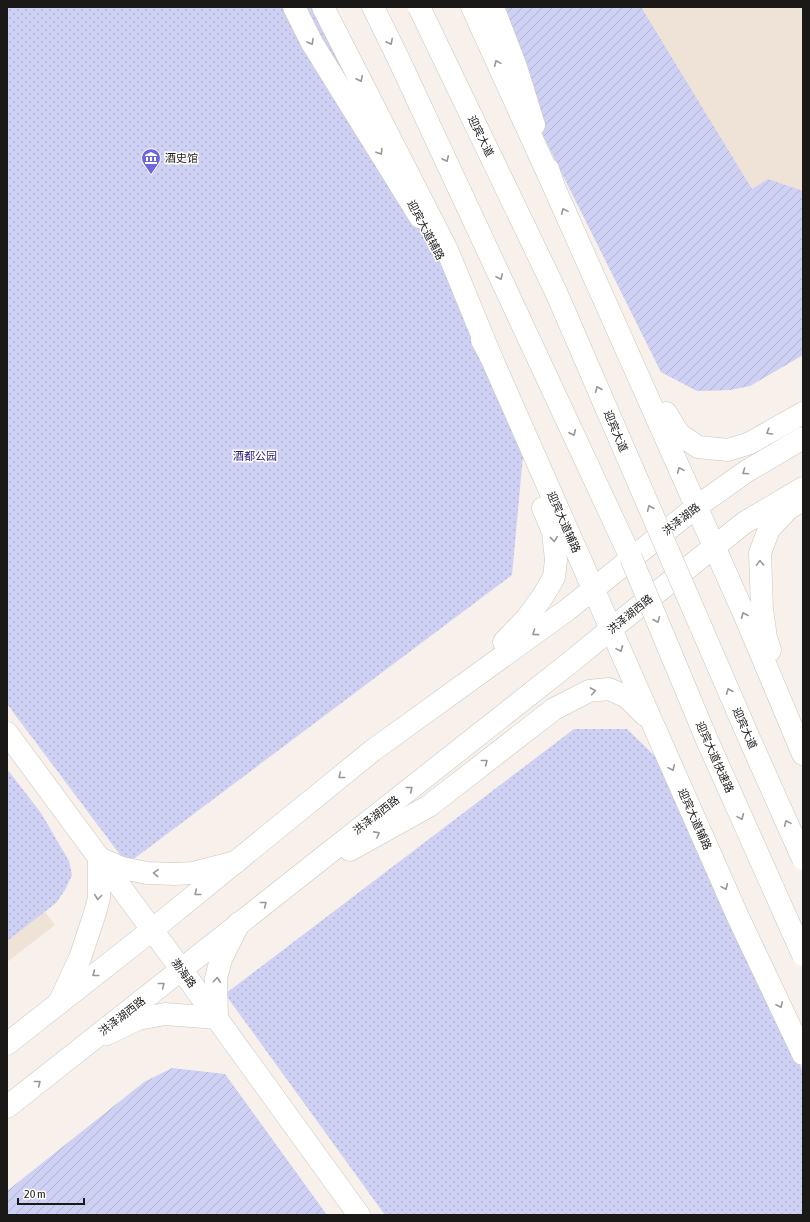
<svg xmlns="http://www.w3.org/2000/svg" width="810" height="1222" viewBox="0 0 810 1222" font-family="'Asap Condensed','Noto Sans SC',sans-serif">
	<style>
		.built { fill: #efe3d7 }
		.grass { fill: url(#grass-dots) }
		.garden { fill: url(#garden-furrows) }
		.lines { fill: none; stroke-linecap: round; stroke-linejoin: round }
		.tertiary-casing { stroke: #cac4be; stroke-width: 23 }
		.primary-casing { stroke: #cac4be; stroke-width: 23 }
		.trunk-casing { stroke: #cac4be; stroke-width: 23 }
		.tertiary { stroke: #fff; stroke-width: 22 }
		.primary { stroke: #fff; stroke-width: 22 }
		.trunk { stroke: #fff; stroke-width: 22 }
		.trunk-bridge-casing { stroke: #cac4be; stroke-width: 23; stroke-linecap: butt }
		.trunk-bridge { stroke: #fff; stroke-width: 22 }
		.oneway { stroke: #989897 }
		.labels { text-anchor: middle; stroke-width: 3; stroke-linejoin: round; paint-order: stroke }
		.street-label { font-size: 11px; fill: #1b1917; stroke: #fff }
		.poi-label { font-size: 11px; fill: #1b1917; stroke: #fff; text-anchor: start }
		.park-label { font-size: 11px; fill: #291878; stroke: #fff }
	</style>
	<defs>
		<pattern id="grass-dots" width="8" height="8" patternUnits="userSpaceOnUse"><rect width="8" height="8" fill="#ced1f4"/><path d="M2 2h.1M6 6h.1" fill="none" stroke="#b0b3d0" stroke-width="1.8" stroke-linecap="round"/></pattern>
		<pattern id="garden-furrows" width="10" height="10" patternUnits="userSpaceOnUse"><rect width="10" height="10" fill="#ced1f4"/><path d="M-1 1l2-2M0 10L10 0M9 11l2-2" fill="none" stroke="#b0b3d0"/></pattern>
	</defs>
	<rect width="100%" height="100%" fill="#f8f1eb"/>
	<!-- built -->
	<g class="built">
		<polygon points="479,7 803,7 803,355 750,386 730,390 697,391 661,372"/>
		<polygon points="7,861 55,925 7,962"/>
	</g>
	<!-- grass -->
	<g class="grass">
		<polygon points="7,7 331,7 378,98 523,456 512,575 127,864 7,704"/>
		<polygon points="574,729 627,729 662,763 795,1056 803,1071 803,1215 385,1215 225,994"/>
		<polygon points="7,769 41,813 69,861 72,875 65,890 56,903 7,941"/>
	</g>
	<!-- garden -->
	<g class="garden">
		<polygon points="479,7 641,7 752,189 768,179 803,191 803,355 750,386 730,390 697,391 661,372"/>
		<polygon points="172,1068 225,1074 327,1215 7,1215 7,1191 144,1082"/>
	</g>
	<g class="lines">
		<defs>
			<g id="tertiary">
				<polyline points="7,733 181,969 359,1215"/>
				<polyline points="59,1003 80,958 95,913 99,898 99,858 122,868 147,873 174,874 193,873 236,862"/>
				<polyline points="107,1034 138,1019 165,1014 217,1018 216,978 221,959 239,923"/>
			</g>
			<g id="primary">
				<polyline points="294,7 312,43 420,217"/>
				<polyline points="493,7 516,67 534,125"/>
				<polyline points="548,169 554,187 745,616 803,754"/>
				<polyline points="482,340 491,357 738,917 803,1054"/>
				<polyline points="666,413 679,434 698,447 728,450 750,443 803,413"/>
				<polyline points="504,642 527,618 543,596 554,577 556,560 553,532 543,508"/>
				<polyline points="770,650 766,638 762,609 760,553 769,529 788,509 799,502"/>
				<polyline points="350,850 429,806 554,709 589,691 609,689 627,697 645,715"/>
				<polyline points="7,1044 152,930 372,751 567,610 696,507 747,471 803,438"/>
				<polyline points="7,1107 572,661 611,629 744,523 803,488"/>
			</g>
			<g id="trunk">
				<polyline points="323,7 448,252 491,357"/>
				<polyline points="373,7 399,60 631,558"/>
				<polyline points="472,7 554,187"/>
			</g>
		</defs>
		<!-- tertiary casing -->
		<use href="#tertiary" class="tertiary-casing"/>
		<!-- primary casing -->
		<use href="#primary" class="primary-casing"/>
		<!-- trunk casing -->
		<use href="#trunk" class="trunk-casing"/>
		<!-- tertiary -->
		<use href="#tertiary" class="tertiary"/>
		<!-- primary -->
		<use href="#primary" class="primary"/>
		<!-- trunk -->
		<use href="#trunk" class="trunk"/>
		<defs>
			<g id="trunk-bridge">
				<polyline points="419,7 556,292 749,738 803,859"/>
				<polyline points="631,558 707,740 803,955"/>
			</g>
		</defs>
		<!-- trunk-bridge casing -->
		<use href="#trunk-bridge" class="trunk-bridge-casing"/>
		<!-- trunk-bridge -->
		<use href="#trunk-bridge" class="trunk-bridge"/>
	</g>
	<!-- one-way arrows -->
	<defs><path id="oneway-chevron" d="M-2-3.5L2.5 0L-2 3.5" fill="none" stroke-width="1.6" stroke-linecap="round" stroke-linejoin="round"/></defs>
	<g class="oneway">
		<use href="#oneway-chevron" transform="translate(311 42) rotate(61)"/>
		<use href="#oneway-chevron" transform="translate(390 42) rotate(63)"/>
		<use href="#oneway-chevron" transform="translate(497 63) rotate(-114)"/>
		<use href="#oneway-chevron" transform="translate(360 79) rotate(63)"/>
		<use href="#oneway-chevron" transform="translate(380 152) rotate(58)"/>
		<use href="#oneway-chevron" transform="translate(446 159) rotate(65)"/>
		<use href="#oneway-chevron" transform="translate(564 211) rotate(-114)"/>
		<use href="#oneway-chevron" transform="translate(500 277) rotate(65)"/>
		<use href="#oneway-chevron" transform="translate(598 389) rotate(-113)"/>
		<use href="#oneway-chevron" transform="translate(769 432) rotate(150)"/>
		<use href="#oneway-chevron" transform="translate(573 433) rotate(65)"/>
		<use href="#oneway-chevron" transform="translate(680 470) rotate(-114)"/>
		<use href="#oneway-chevron" transform="translate(745 472) rotate(146)"/>
		<use href="#oneway-chevron" transform="translate(650 508) rotate(-113)"/>
		<use href="#oneway-chevron" transform="translate(554 539) rotate(84)"/>
		<use href="#oneway-chevron" transform="translate(760 563) rotate(-92)"/>
		<use href="#oneway-chevron" transform="translate(744 615) rotate(-113)"/>
		<use href="#oneway-chevron" transform="translate(657 620) rotate(67)"/>
		<use href="#oneway-chevron" transform="translate(535 633) rotate(144)"/>
		<use href="#oneway-chevron" transform="translate(620 649) rotate(66)"/>
		<use href="#oneway-chevron" transform="translate(593 691) rotate(-11)"/>
		<use href="#oneway-chevron" transform="translate(729 691) rotate(-113)"/>
		<use href="#oneway-chevron" transform="translate(485 762) rotate(-38)"/>
		<use href="#oneway-chevron" transform="translate(672 768) rotate(66)"/>
		<use href="#oneway-chevron" transform="translate(341 776) rotate(141)"/>
		<use href="#oneway-chevron" transform="translate(410 789) rotate(-38)"/>
		<use href="#oneway-chevron" transform="translate(741 817) rotate(66)"/>
		<use href="#oneway-chevron" transform="translate(787 823) rotate(-114)"/>
		<use href="#oneway-chevron" transform="translate(377 834) rotate(-29)"/>
		<use href="#oneway-chevron" transform="translate(156 873) rotate(-177)"/>
		<use href="#oneway-chevron" transform="translate(725 887) rotate(66)"/>
		<use href="#oneway-chevron" transform="translate(197 893) rotate(141)"/>
		<use href="#oneway-chevron" transform="translate(98 897) rotate(97)"/>
		<use href="#oneway-chevron" transform="translate(264 904) rotate(-38)"/>
		<use href="#oneway-chevron" transform="translate(95 974) rotate(142)"/>
		<use href="#oneway-chevron" transform="translate(217 980) rotate(-85)"/>
		<use href="#oneway-chevron" transform="translate(162 985) rotate(-38)"/>
		<use href="#oneway-chevron" transform="translate(780 1005) rotate(65)"/>
		<use href="#oneway-chevron" transform="translate(38 1083) rotate(-38)"/>
	</g>
	<!-- icons -->
	<defs>
		<symbol id="museum-pin" viewBox="-11 -11 22 30"><path d="M0 17L-7.5 6A9.5 9.5 0 1 1 7.5 6Z" fill="#6c67e1" stroke="#fff"/><path d="M0-6L6-3V-2H-6V-3ZM-5-1h2V3h-2ZM-1-1h2V3h-2ZM3-1h2V3H3ZM-6 4H6V6H-6Z" fill="#fff"/></symbol>
	</defs>
	<g fill-rule="evenodd">
		<use href="#museum-pin" x="140" y="147" width="22" height="30"/>
	</g>
	<g class="labels">
		<!-- street labels -->
		<g class="street-label">
			<text transform="translate(481 136) rotate(64)" y="4">迎宾大道</text>
			<text transform="translate(426 230) rotate(62)" y="4">迎宾大道辅路</text>
			<text transform="translate(616 431) rotate(67)" y="4">迎宾大道</text>
			<text transform="translate(681 519) rotate(-38)" y="4">洪泽湖路</text>
			<text transform="translate(564 522) rotate(66)" y="4">迎宾大道辅路</text>
			<text transform="translate(630 614) rotate(-39)" y="4">洪泽湖西路</text>
			<text transform="translate(745 728) rotate(66)" y="4">迎宾大道</text>
			<text transform="translate(715 757) rotate(66)" y="4">迎宾大道快速路</text>
			<text transform="translate(376 815) rotate(-38)" y="4">洪泽湖西路</text>
			<text transform="translate(695 819) rotate(66)" y="4">迎宾大道辅路</text>
			<text transform="translate(184 973) rotate(54)" y="4">渤海路</text>
			<text transform="translate(122 1016) rotate(-38)" y="4">洪泽湖西路</text>
		</g>
		<!-- poi labels -->
		<g class="poi-label">
			<text x="165" y="162">酒史馆</text>
		</g>
		<!-- park labels -->
		<g class="park-label">
			<text x="255" y="460">酒都公园</text>
		</g>
	</g>
	<!-- border -->
	<rect width="810" height="1222" fill="none" stroke="#1b1917" stroke-width="16"/>
	<!-- scale -->
	<path d="M18 1198v6h66v-6" fill="none" stroke="#1b1917" stroke-width="2"/>
	<text x="24" y="1198" font-size="12" fill="#1b1917" stroke="#ffffff" stroke-width="3" paint-order="stroke">20 m</text>
</svg>
